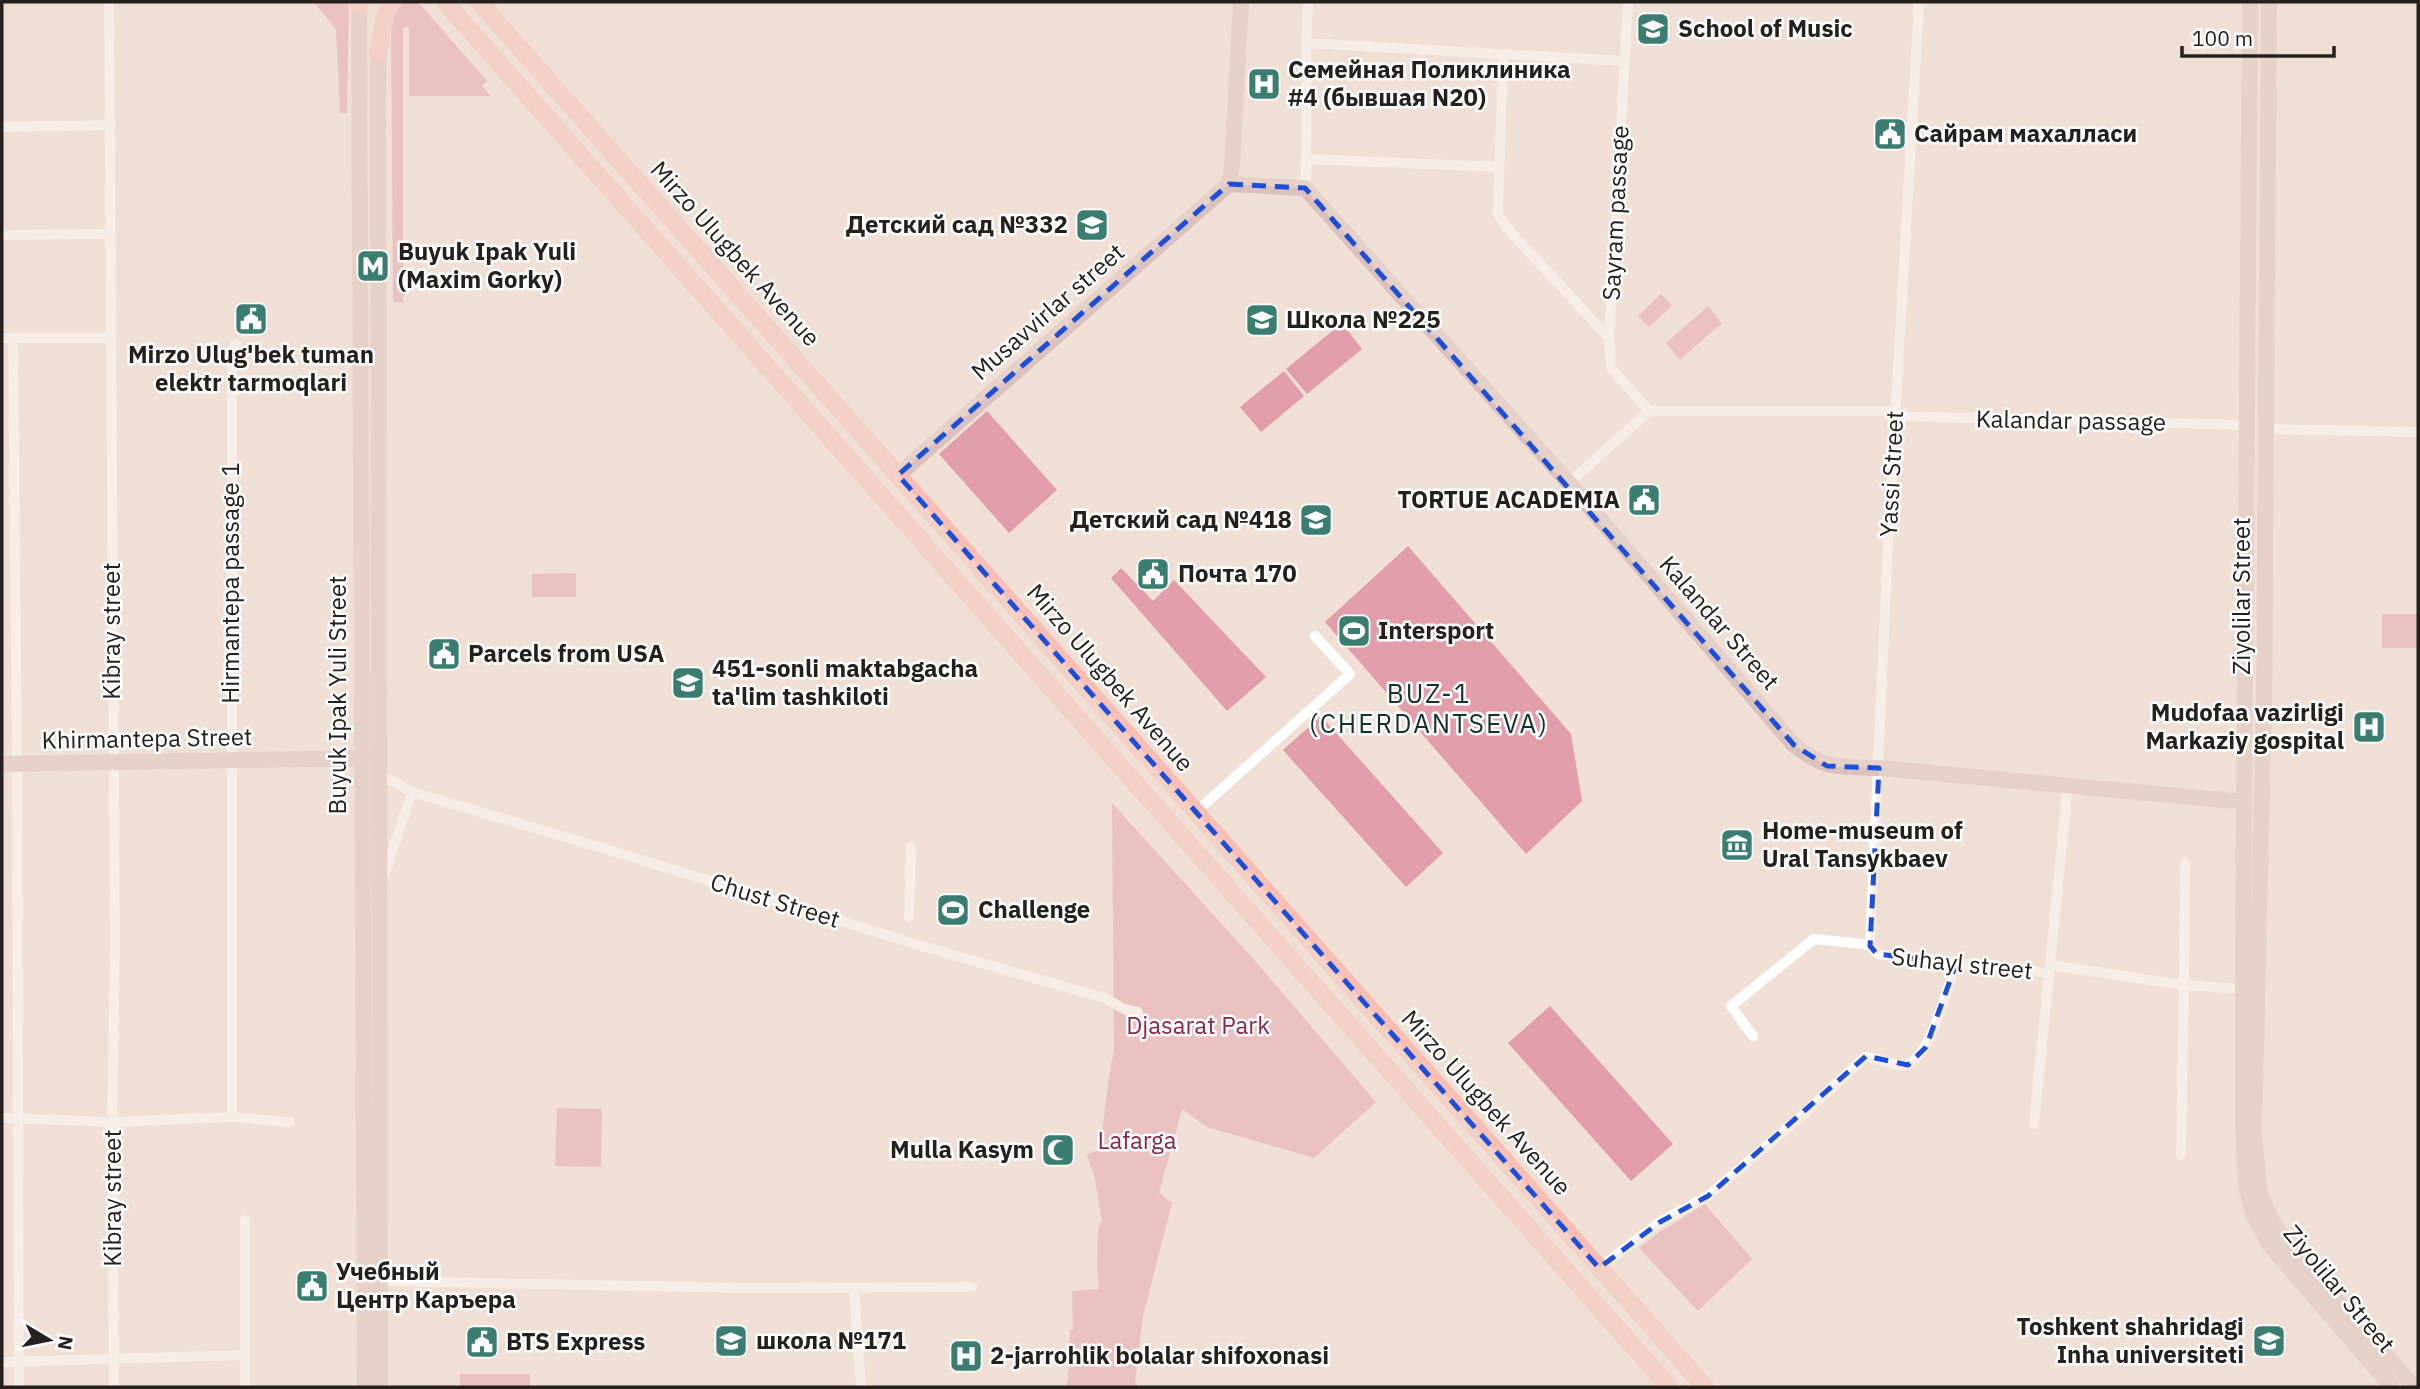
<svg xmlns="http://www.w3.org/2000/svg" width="2420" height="1389" viewBox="0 0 2420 1389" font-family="'IBM Plex Sans',sans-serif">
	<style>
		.green { fill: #e29dab }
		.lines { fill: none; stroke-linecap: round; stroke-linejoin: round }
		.street { stroke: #fff; stroke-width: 10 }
		.secondary { stroke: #dbc1bd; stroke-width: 16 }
		.primary { stroke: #f8beb4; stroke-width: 18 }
		.marked { fill: none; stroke: #1d4ed8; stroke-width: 5; stroke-dasharray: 14 9; stroke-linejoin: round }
		.labels { text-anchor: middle; stroke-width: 5; stroke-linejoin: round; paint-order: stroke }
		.poi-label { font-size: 24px; font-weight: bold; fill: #25201c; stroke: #fff; text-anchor: start }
		.street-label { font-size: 24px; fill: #25201c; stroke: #fff }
		.park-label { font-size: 24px; fill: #8a2646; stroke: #fff }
		.neighbourhood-label { font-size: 26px; letter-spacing: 2px; fill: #12332c; stroke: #fff }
	</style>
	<rect width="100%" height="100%" fill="#efdfd4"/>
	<!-- green -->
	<g class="green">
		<polygon points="314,2 349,2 347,113 340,113 336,29"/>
		<polygon points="403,2 418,2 487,81 482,86 491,96 409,96 409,27 403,27 403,302 393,302 391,20"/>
		<polygon points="1661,294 1672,306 1649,327 1638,316"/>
		<polygon points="1708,306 1722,323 1680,360 1666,343"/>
		<polygon points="1342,323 1362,349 1307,394 1286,369"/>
		<polygon points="1284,371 1304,396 1261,432 1240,407"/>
		<polygon points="987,411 1057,490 1009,533 939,454"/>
		<polygon points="1408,546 1571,734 1582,801 1526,854 1325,622"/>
		<polygon points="1121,568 1153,601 1174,580 1266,677 1227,711 1111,578"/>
		<polygon points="576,573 576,597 532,597 532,574"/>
		<rect x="2382" y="614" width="36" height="34"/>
		<polygon points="1321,716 1443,853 1406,887 1283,750"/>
		<polygon points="1112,803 1257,963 1376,1102 1314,1158 1207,1127 1182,1109 1159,1193 1172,1203 1143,1316 1135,1382 1138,1387 1065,1387 1068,1380 1070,1330 1073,1329 1072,1291 1099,1289 1097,1266 1098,1229 1102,1220 1094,1174 1086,1154 1100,1150 1108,1083 1114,1049"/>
		<polygon points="1550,1006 1673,1144 1631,1181 1508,1043"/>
		<polygon points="557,1108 602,1109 601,1167 555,1166"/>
		<polygon points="1705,1204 1752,1259 1698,1311 1639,1248 1658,1233"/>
		<rect x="460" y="1374" width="70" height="13"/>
	</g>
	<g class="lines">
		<!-- street -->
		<g class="street">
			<polyline points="109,2 115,944 112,1122 114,1387"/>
			<polyline points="1628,2 1609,338 1611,368 1649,411"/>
			<polyline points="1306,43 1624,61"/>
			<polyline points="1503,55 1498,214 1507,228 1609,338"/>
			<polyline points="2,127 111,125"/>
			<polyline points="1307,159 1499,167"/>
			<path d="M1305 188C1309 126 1304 64 1308 2"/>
			<polyline points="2,235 111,234"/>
			<polyline points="2,338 109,338"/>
			<polyline points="13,338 17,764 19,1387"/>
			<polyline points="1649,411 1895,411"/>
			<polyline points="1895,416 2247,425"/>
			<polyline points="2266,429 2418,432"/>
			<polyline points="1569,483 1649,411"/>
			<polyline points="379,774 412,792 596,846 922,946 1105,998 1124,1009 1138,1012"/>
			<polyline points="1196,812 1350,674 1315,636"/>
			<polyline points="2185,863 2184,985 2243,989"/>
			<polyline points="383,879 412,792"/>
			<polyline points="909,917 911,847"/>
			<polyline points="1870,946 1888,542 1919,2"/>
			<polyline points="2050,965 2184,985 2181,1155"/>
			<polyline points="1753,1036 1731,1006 1814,939 1863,944 1870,946 1878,954 2049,973"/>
			<polyline points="232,1117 232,350 235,344"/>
			<polyline points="2,1118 112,1122 232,1117 290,1122"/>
			<polyline points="2034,1124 2068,784"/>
			<polyline points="245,1220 245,1387"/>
			<path d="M1599 1268 1660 1222 1708 1196 1804 1114 1865 1057C1876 1057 1898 1069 1907 1065 1931 1056 1947 988 1956 964"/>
			<polyline points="376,1281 746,1288 972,1287"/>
			<polyline points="854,1288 861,1387"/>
			<polyline points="2,1362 245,1355"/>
		</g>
		<!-- secondary -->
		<g class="secondary">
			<polyline points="2250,2 2243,951 2243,1129 2246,1185 2253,1214 2269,1244 2392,1387"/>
			<polyline points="2269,2 2264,701 2254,1132 2259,1191 2273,1223 2294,1252 2414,1387"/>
			<polyline points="359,5 365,1387"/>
			<polyline points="378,53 380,1387"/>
			<path d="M1229 184 1305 188 1569 483 1794 745C1827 771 1840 766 1879 768L2244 802"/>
			<polyline points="1229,184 1232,165 1241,2"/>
			<polyline points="898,475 1229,184"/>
			<polyline points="2,764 370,758"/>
		</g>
		<!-- primary -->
		<g class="primary">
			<polyline points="359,2 359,5"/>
			<polyline points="445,2 1669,1387"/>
			<polyline points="479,2 1705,1387"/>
			<polyline points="378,53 385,16 392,2"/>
		</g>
	</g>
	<!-- marked area -->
	<path d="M0 0H2420V1389H0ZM1229 184 1305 188 1794 745 1827 766 1879 768 1870 946 1877 954 1956 964 1926 1047 1908 1065 1866 1056 1708 1196 1660 1222 1599 1268 898 475Z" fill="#efdfd4" fill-opacity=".55" fill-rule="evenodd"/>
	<path class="marked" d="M1229 184 1305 188 1794 745 1827 766 1879 768 1870 946 1877 954 1956 964 1926 1047 1908 1065 1866 1056 1708 1196 1660 1222 1599 1268 898 475Z"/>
	<!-- icons -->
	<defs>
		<symbol id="school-square" viewBox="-11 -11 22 22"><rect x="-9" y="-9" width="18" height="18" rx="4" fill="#3b7e71" stroke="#fff"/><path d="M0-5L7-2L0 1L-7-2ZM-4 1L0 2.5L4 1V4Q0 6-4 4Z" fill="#fff"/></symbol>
		<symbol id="hospital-square" viewBox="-11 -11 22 22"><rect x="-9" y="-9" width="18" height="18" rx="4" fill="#3b7e71" stroke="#fff"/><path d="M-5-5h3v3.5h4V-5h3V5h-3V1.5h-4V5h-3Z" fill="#fff"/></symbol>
		<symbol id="civic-square" viewBox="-11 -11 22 22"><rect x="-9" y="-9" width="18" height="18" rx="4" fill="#3b7e71" stroke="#fff"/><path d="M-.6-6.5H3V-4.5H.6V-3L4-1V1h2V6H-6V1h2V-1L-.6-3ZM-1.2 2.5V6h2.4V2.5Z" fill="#fff"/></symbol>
		<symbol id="metro-square" viewBox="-11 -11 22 22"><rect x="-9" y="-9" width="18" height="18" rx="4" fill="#3b7e71" stroke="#fff"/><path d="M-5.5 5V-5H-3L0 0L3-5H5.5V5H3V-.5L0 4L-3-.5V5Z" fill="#fff"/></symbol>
		<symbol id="stadium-square" viewBox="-11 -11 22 22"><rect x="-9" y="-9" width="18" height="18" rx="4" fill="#3b7e71" stroke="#fff"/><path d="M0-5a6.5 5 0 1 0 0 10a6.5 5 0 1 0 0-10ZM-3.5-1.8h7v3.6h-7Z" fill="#fff"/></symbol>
		<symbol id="museum-square" viewBox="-11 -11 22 22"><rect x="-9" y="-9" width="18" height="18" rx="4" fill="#3b7e71" stroke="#fff"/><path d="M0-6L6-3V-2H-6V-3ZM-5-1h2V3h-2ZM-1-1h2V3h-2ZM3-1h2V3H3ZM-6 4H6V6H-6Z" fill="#fff"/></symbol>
		<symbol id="mosque-square" viewBox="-11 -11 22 22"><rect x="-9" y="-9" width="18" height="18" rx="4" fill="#3b7e71" stroke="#fff"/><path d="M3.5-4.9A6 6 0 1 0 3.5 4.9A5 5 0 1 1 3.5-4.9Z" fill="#fff"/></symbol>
		<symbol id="university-square" viewBox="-11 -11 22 22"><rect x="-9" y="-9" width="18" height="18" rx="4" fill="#3b7e71" stroke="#fff"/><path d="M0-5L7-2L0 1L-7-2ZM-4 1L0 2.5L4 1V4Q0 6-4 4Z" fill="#fff"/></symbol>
	</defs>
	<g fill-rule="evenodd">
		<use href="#school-square" x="1634" y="10" width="38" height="38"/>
		<use href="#hospital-square" x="1245" y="65" width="38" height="38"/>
		<use href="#civic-square" x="1871" y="115" width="38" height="38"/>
		<use href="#school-square" x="1073" y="206" width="38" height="38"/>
		<use href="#metro-square" x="354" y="247" width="38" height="38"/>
		<use href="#civic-square" x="232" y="300" width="38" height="38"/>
		<use href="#school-square" x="1243" y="301" width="38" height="38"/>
		<use href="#civic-square" x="1625" y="481" width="38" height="38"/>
		<use href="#school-square" x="1297" y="501" width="38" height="38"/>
		<use href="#civic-square" x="1134" y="555" width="38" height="38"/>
		<use href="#stadium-square" x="1335" y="612" width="38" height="38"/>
		<use href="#civic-square" x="425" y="635" width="38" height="38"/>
		<use href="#school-square" x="669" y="664" width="38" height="38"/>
		<use href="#hospital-square" x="2350" y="708" width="38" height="38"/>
		<use href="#museum-square" x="1718" y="826" width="38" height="38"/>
		<use href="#stadium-square" x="934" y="891" width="38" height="38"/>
		<use href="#mosque-square" x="1039" y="1131" width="38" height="38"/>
		<use href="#civic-square" x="293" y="1267" width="38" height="38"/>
		<use href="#school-square" x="712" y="1322" width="38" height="38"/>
		<use href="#university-square" x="2250" y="1322" width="38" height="38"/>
		<use href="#civic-square" x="463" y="1323" width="38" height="38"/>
		<use href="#hospital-square" x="947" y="1337" width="38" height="38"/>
	</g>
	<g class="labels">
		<!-- poi labels -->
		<g class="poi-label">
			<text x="1678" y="37">School of Music</text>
			<text x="1288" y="78">Семейная Поликлиника<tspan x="1288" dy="28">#4 (бывшая N20)</tspan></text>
			<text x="1914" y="142">Сайрам махалласи</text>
			<text x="1068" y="233" text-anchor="end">Детский сад №332</text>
			<text x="398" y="260">Buyuk Ipak Yuli<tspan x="398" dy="28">(Maxim Gorky)</tspan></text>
			<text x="1286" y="328">Школа №225</text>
			<text x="251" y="363" text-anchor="middle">Mirzo Ulug'bek tuman<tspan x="251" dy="28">elektr tarmoqlari</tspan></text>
			<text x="1620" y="508" text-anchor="end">TORTUE ACADEMIA</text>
			<text x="1292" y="528" text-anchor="end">Детский сад №418</text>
			<text x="1178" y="582">Почта 170</text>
			<text x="1378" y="639">Intersport</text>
			<text x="468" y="662">Parcels from USA</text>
			<text x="712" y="677">451-sonli maktabgacha<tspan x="712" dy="28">ta'lim tashkiloti</tspan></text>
			<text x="2344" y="721" text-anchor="end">Mudofaa vazirligi<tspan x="2344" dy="28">Markaziy gospital</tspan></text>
			<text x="1762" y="839">Home-museum of<tspan x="1762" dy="28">Ural Tansykbaev</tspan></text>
			<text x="978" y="918">Challenge</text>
			<text x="1034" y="1158" text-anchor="end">Mulla Kasym</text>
			<text x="336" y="1280">Учебный<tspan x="336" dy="28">Центр Каръера</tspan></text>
			<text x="2244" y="1335" text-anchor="end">Toshkent shahridagi<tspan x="2244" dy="28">Inha universiteti</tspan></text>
			<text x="756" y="1349">школа №171</text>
			<text x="506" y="1350">BTS Express</text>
			<text x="990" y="1364">2-jarrohlik bolalar shifoxonasi</text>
		</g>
		<!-- street labels -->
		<g class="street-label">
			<text transform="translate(1616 213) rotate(-87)" y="8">Sayram passage</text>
			<text transform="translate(735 254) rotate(48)" y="8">Mirzo Ulugbek Avenue</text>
			<text transform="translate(1048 312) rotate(-41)" y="8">Musavvirlar street</text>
			<text transform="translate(2071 421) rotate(1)" y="8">Kalandar passage</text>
			<text transform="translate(1892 474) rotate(-87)" y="8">Yassi Street</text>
			<text transform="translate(231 583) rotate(-90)" y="8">Hirmantepa passage 1</text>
			<text transform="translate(2242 596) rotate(-90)" y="8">Ziyolilar Street</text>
			<text transform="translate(1719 623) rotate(49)" y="8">Kalandar Street</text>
			<text transform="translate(112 631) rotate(-90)" y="8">Kibray street</text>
			<text transform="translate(1110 678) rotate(49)" y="8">Mirzo Ulugbek Avenue</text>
			<text transform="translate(338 695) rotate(-90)" y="8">Buyuk Ipak Yuli Street</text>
			<text transform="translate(147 739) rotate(-1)" y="8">Khirmаntepa Street</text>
			<text transform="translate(775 901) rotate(17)" y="8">Chust Street</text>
			<text transform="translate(1962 964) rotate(6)" y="8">Suhayl street</text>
			<text transform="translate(1486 1103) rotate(48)" y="8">Mirzo Ulugbek Avenue</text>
			<text transform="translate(113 1198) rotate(-90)" y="8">Kibray street</text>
			<text transform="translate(2339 1289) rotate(50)" y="8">Ziyolilar Street</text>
		</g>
		<!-- park labels -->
		<g class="park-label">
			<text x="1198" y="1034">Djasarat Park</text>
			<text x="1137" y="1149">Lafarga</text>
		</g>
		<!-- neighbourhood labels -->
		<g class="neighbourhood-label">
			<text x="1429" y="703">BUZ-1<tspan x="1429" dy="30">(CHERDANTSEVA)</tspan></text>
		</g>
	</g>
	<!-- border -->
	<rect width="2420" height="1389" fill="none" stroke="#25201c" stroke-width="7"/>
	<!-- north arrow -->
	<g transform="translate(49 1340) rotate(100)" stroke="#ffffff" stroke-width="5" paint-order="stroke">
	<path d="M0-5L12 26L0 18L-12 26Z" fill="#25201c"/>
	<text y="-10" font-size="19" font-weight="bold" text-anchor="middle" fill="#25201c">N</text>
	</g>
	<!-- scale -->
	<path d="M2182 46v10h152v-10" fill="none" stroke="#25201c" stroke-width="3.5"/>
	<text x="2192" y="46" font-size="21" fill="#25201c" stroke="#ffffff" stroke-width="5" paint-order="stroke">100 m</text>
</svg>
